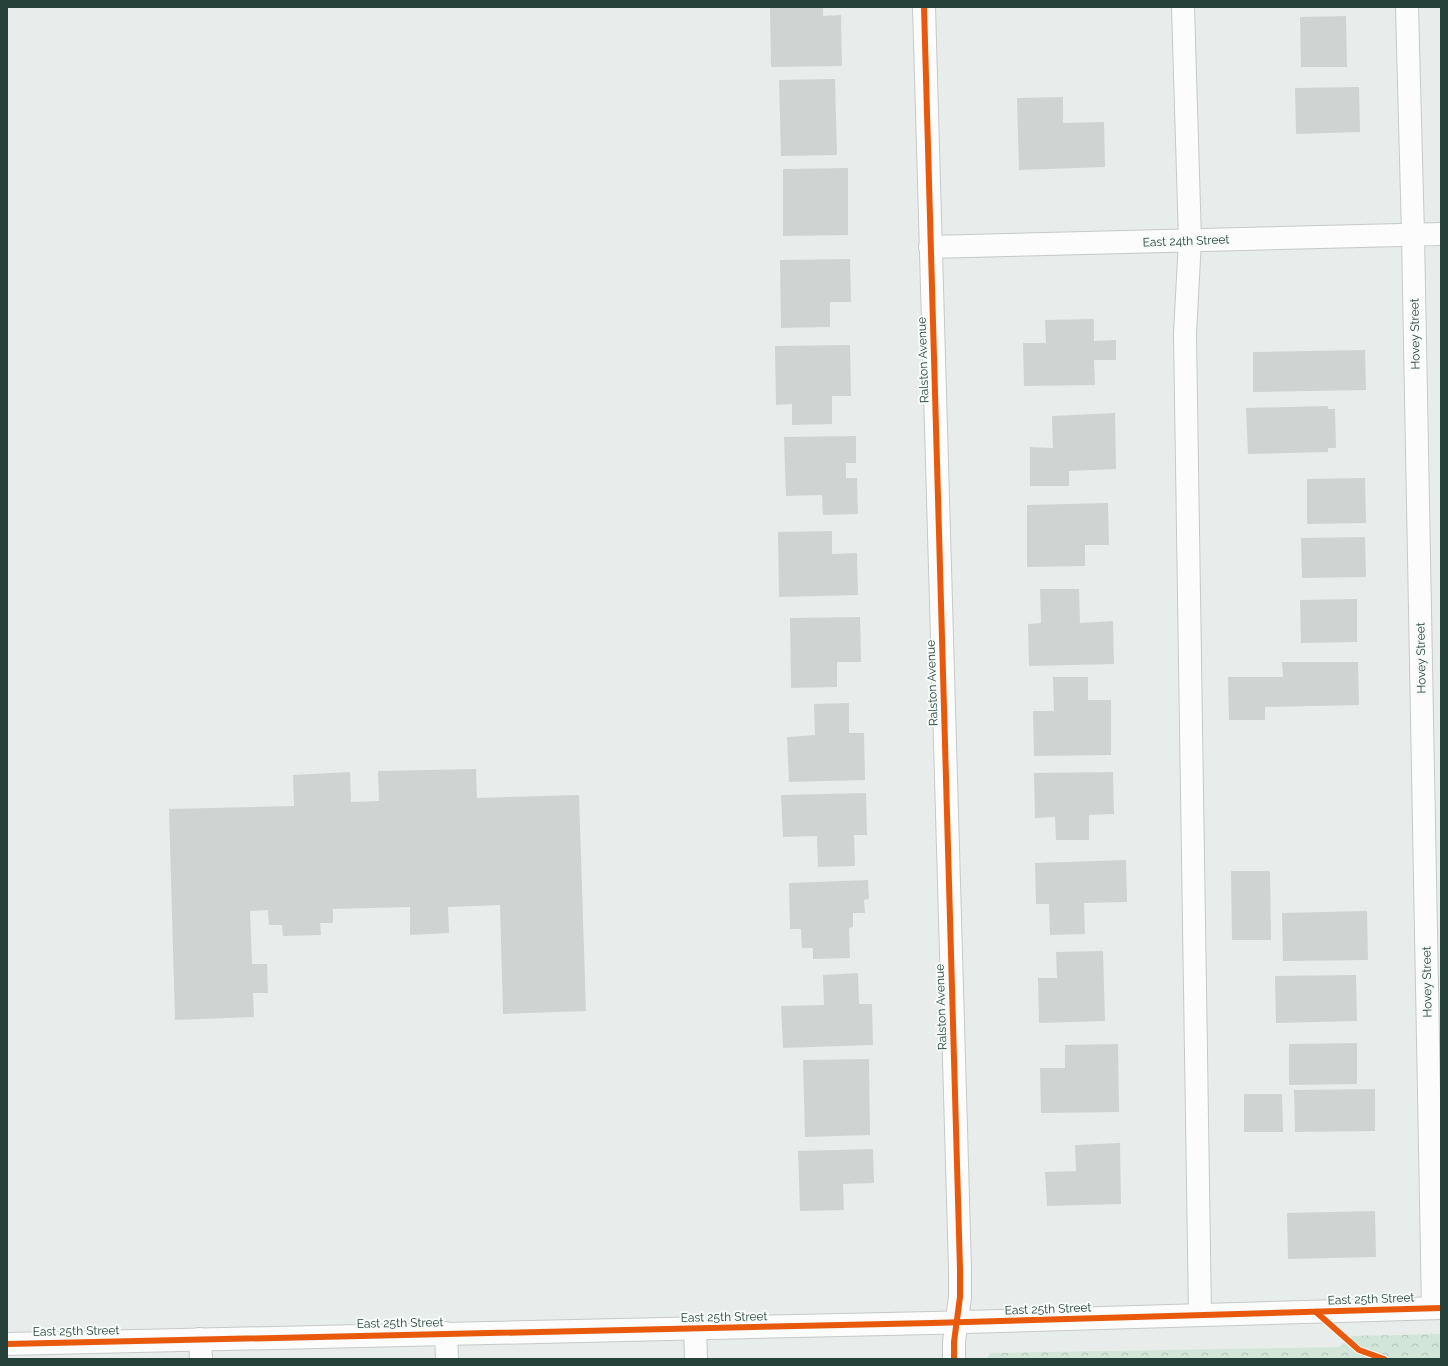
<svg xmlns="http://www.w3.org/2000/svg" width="1448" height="1366" viewBox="0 0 1448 1366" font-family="Raleway,sans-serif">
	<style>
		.forest { fill: url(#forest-crowns) }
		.building { fill: #cfd4d2 }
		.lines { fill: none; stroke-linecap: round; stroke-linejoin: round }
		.minor-casing { stroke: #c5cac8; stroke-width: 24 }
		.minor { stroke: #fcfcfc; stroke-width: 22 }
		.cycleway-casing { stroke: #f7fbf9; stroke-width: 8 }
		.cycleway { stroke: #e8590c; stroke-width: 6 }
		.labels { text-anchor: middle; stroke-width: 4; stroke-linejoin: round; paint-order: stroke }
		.street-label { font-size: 12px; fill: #24423a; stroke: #f7fbf9 }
	</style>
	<defs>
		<pattern id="forest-crowns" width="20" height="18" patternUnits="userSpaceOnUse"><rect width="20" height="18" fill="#d1e6d8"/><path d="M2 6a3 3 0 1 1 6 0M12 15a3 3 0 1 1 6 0" fill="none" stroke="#b3c6ba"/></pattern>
	</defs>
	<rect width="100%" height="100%" fill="#e8edeb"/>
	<!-- forest -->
	<polygon class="forest" points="1441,1334 1441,1359 987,1359 990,1353 1339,1347 1352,1336"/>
	<!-- building -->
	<g class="building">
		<polygon points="770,7 823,7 823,16 841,15 842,66 771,67"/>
		<polygon points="1346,16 1347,67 1301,67 1300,17"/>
		<polygon points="835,79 837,155 781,156 779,80"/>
		<polygon points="1359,87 1360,132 1296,134 1295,88"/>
		<polygon points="1063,97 1063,123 1104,122 1105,167 1019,170 1017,98"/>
		<polygon points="848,168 848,235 783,236 783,169"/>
		<polygon points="850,259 851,302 830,302 830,327 781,328 780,260"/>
		<polygon points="1094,319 1094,341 1116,340 1116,360 1094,360 1095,385 1024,386 1023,343 1046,343 1045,320"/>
		<polygon points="850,345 851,396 832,396 832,424 792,425 792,404 776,405 775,346"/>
		<polygon points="1365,350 1366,390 1253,392 1253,352"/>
		<polygon points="1328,406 1328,409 1335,409 1336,448 1328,448 1328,452 1248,454 1246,408"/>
		<polygon points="1115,413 1116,469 1069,471 1069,486 1030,486 1030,447 1053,448 1052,416"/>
		<polygon points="856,436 856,463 846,463 846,478 857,478 858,514 823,515 822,495 786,496 784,437"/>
		<polygon points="1365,478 1366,523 1307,524 1307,479"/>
		<polygon points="1108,503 1109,545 1085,545 1085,566 1027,567 1027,505"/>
		<polygon points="832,531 832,554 857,553 858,595 779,597 778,532"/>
		<polygon points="1365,537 1366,577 1302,578 1301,538"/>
		<polygon points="1040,589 1079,589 1080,623 1113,621 1114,664 1029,666 1028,624 1041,623"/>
		<polygon points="1357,599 1357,642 1301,643 1300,600"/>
		<polygon points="860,617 861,662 837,662 837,687 791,688 790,618"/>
		<polygon points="1282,662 1358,662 1359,705 1265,707 1265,720 1229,720 1228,677 1283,677"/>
		<polygon points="1053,677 1088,677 1088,700 1111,700 1111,755 1034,756 1033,711 1054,711"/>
		<polygon points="849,703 849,733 864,733 865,780 789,782 787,737 815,735 814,704"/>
		<polygon points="476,769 477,798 579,795 586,1011 503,1014 500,905 448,907 449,933 410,935 410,907 333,909 333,923 320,923 321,935 283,936 282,925 269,925 268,910 250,911 252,964 267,964 268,993 253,993 254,1017 175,1020 169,809 294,806 293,775 350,772 351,802 379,801 378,771"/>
		<polygon points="1113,772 1114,814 1089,815 1089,840 1056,840 1055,817 1035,818 1034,773"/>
		<polygon points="866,793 867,835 854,835 855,866 818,867 817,836 783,837 781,795"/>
		<polygon points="1126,860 1127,902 1084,903 1085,934 1050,935 1049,904 1036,904 1035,863"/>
		<polygon points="1231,871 1270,871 1271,940 1232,940"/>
		<polygon points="868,880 869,899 864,900 865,913 853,913 853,927 849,928 850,958 813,959 813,948 802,948 801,929 790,929 789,883"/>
		<polygon points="1367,911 1368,960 1283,961 1282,913"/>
		<polygon points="1103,951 1105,1021 1039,1023 1038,978 1057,978 1056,952"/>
		<polygon points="858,973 859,1004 872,1004 873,1045 783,1048 781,1006 824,1005 823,975"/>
		<polygon points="1356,975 1357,1021 1276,1023 1275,976"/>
		<polygon points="1357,1043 1357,1084 1289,1085 1289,1044"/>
		<polygon points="1118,1044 1119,1112 1041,1113 1040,1068 1065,1068 1065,1045"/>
		<polygon points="869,1059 870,1135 805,1137 803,1060"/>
		<polygon points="1375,1089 1375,1131 1295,1132 1294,1090"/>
		<polygon points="1244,1094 1282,1094 1283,1132 1244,1132"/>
		<polygon points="1120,1143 1121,1204 1047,1206 1045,1172 1076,1171 1075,1145"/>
		<polygon points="873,1149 874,1183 843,1184 844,1210 800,1211 798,1151"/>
		<polygon points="1375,1211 1376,1257 1288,1259 1287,1213"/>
	</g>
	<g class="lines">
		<defs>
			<g id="minor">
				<polyline points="924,7 960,1269 960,1297 954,1342 954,1359"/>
				<polyline points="1183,7 1190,240 1185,334 1200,1315"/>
				<polyline points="1407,7 1413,235 1433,1308"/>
				<polyline points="930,247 1441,234"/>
				<polyline points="695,1328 696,1359"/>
				<polyline points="446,1333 447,1359"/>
				<polyline points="200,1339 201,1359"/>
				<polyline points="7,1344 932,1323 1441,1308"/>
			</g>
		</defs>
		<!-- minor casing -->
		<use href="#minor" class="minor-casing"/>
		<!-- minor -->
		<use href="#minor" class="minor"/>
		<defs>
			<g id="cycleway">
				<polyline points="924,7 960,1269 960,1297 954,1342 954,1359"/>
				<polyline points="1316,1312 1359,1350 1384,1359"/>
				<polyline points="7,1344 932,1323 1441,1308"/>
			</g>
		</defs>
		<!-- cycleway casing -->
		<use href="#cycleway" class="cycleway-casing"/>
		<!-- cycleway -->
		<use href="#cycleway" class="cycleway"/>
	</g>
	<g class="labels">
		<!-- street labels -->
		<g class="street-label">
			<text transform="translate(1186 241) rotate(-2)" y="4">East 24th Street</text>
			<text transform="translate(1415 334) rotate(-91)" y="4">Hovey Street</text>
			<text transform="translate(923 360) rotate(-92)" y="4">Ralston Avenue</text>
			<text transform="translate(1421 658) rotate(-91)" y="4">Hovey Street</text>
			<text transform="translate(932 683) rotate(-92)" y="4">Ralston Avenue</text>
			<text transform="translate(1427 982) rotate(-91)" y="4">Hovey Street</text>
			<text transform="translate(941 1007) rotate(-92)" y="4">Ralston Avenue</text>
			<text transform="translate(1371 1299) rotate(-2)" y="4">East 25th Street</text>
			<text transform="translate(1048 1309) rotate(-2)" y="4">East 25th Street</text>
			<text transform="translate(724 1317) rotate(-1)" y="4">East 25th Street</text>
			<text transform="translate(400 1323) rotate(-1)" y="4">East 25th Street</text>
			<text transform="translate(76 1331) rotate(-1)" y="4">East 25th Street</text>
		</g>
	</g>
	<!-- border -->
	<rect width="1448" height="1366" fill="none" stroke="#24423a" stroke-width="16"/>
</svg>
